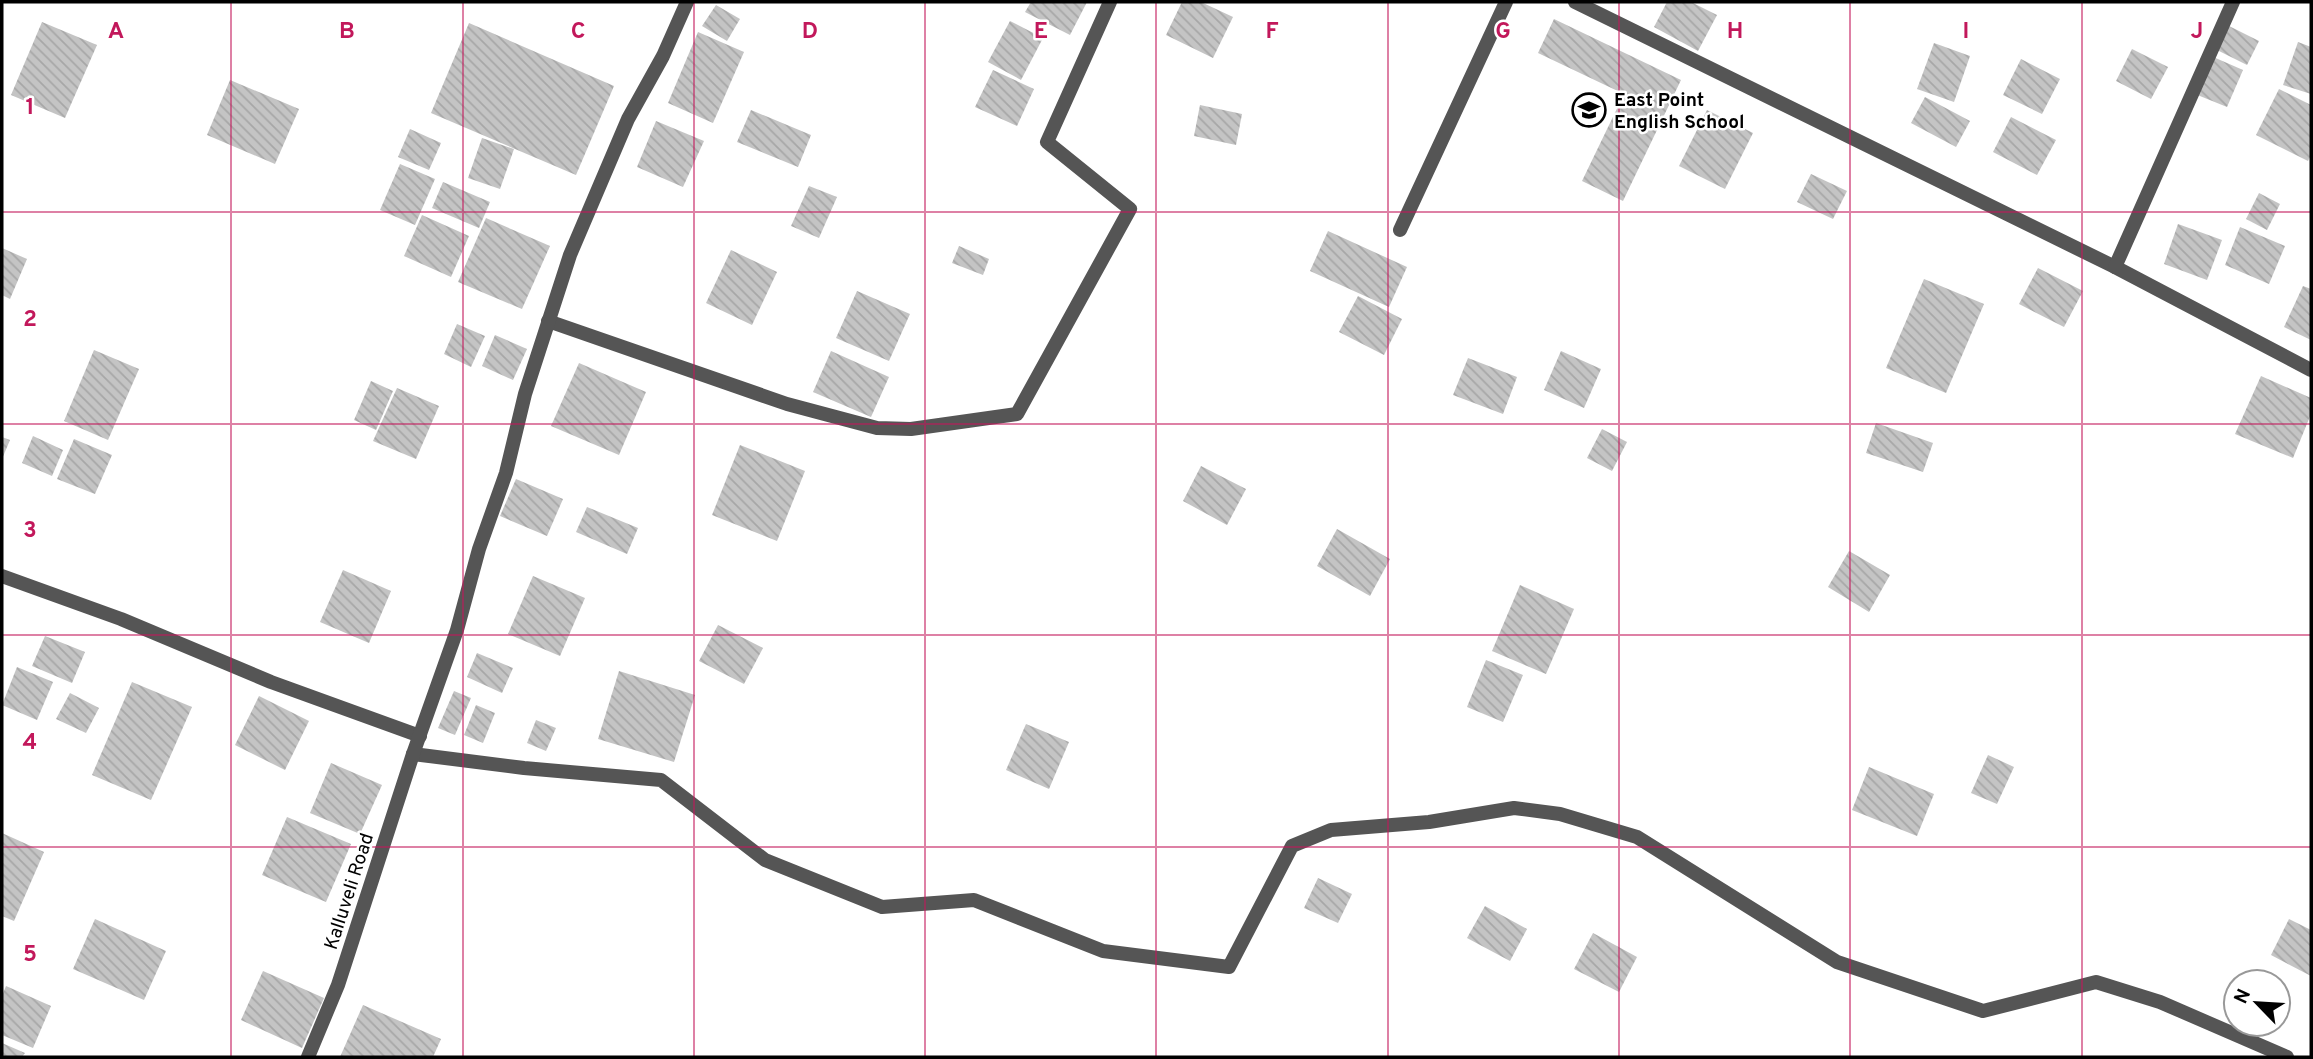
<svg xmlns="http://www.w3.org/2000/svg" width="2313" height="1059" viewBox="0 0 2313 1059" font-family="Overpass,sans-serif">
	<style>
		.building { fill: url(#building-back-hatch) }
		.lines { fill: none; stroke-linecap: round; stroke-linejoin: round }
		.minor { stroke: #555; stroke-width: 14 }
		.tertiary { stroke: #555; stroke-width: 14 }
		.grid { fill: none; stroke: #c2185b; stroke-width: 2; stroke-opacity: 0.55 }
		.labels { text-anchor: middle; stroke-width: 5; stroke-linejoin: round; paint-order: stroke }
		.poi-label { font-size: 19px; font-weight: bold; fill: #000; stroke: #fff; text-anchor: start }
		.street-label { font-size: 19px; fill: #000; stroke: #fff }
		.grid-label { font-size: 23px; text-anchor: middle; font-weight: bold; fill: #c2185b; stroke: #fff; stroke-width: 5; stroke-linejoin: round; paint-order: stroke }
	</style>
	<defs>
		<pattern id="building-back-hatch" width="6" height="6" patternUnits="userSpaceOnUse" patternTransform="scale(1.75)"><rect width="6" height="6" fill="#c4c4c4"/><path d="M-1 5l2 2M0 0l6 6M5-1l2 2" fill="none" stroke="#a7a7a7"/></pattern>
	</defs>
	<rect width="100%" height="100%" fill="#fff"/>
	<!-- building -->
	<g class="building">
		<polygon points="1031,2 1087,2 1070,35 1025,12"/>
		<polygon points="1182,2 1201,2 1233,17 1213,58 1166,35"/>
		<polygon points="1667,2 1691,2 1717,15 1698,51 1654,27"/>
		<polygon points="716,5 740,19 727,41 702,26"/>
		<polygon points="1554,19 1681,80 1623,201 1582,181 1624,94 1538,53"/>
		<polygon points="1010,21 1043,38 1021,80 988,62"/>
		<polygon points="42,22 97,45 65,118 11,95"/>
		<polygon points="469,23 614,86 576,175 431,113"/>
		<polygon points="2227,25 2259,41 2247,65 2215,49"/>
		<polygon points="698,32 744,52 713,123 668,103"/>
		<polygon points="2298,42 2311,47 2311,94 2283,85"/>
		<polygon points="1934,43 1970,56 1954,102 1917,89"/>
		<polygon points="2132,49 2168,67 2151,99 2116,81"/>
		<polygon points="2211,56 2243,70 2227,107 2195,94"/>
		<polygon points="2021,59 2060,79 2042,114 2003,95"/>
		<polygon points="993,70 1034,89 1017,126 975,107"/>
		<polygon points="230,80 299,109 275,164 207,135"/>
		<polygon points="2279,89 2311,105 2311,155 2308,161 2256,135"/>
		<polygon points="1925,97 1970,121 1956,147 1911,123"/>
		<polygon points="1200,105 1242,114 1236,145 1194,136"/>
		<polygon points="751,110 811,135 798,167 737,142"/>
		<polygon points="1707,110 1753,133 1725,189 1679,166"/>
		<polygon points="2011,117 2056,140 2037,175 1993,152"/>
		<polygon points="656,121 704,141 683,187 637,167"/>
		<polygon points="410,129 441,143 429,170 398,157"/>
		<polygon points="482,138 514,149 500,189 468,178"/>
		<polygon points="400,164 435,179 415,225 380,210"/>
		<polygon points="1811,174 1847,191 1833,219 1797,202"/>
		<polygon points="443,182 490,202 479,228 432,208"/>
		<polygon points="809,186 837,197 819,238 791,226"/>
		<polygon points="2259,193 2280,204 2267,230 2246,219"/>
		<polygon points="422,215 469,236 451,277 404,256"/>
		<polygon points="486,218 550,246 522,309 458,282"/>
		<polygon points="2178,224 2222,240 2207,280 2164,264"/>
		<polygon points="2240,227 2285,246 2269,284 2225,265"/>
		<polygon points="1328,231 1407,267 1389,307 1310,271"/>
		<polygon points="959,246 989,259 983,275 952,263"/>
		<polygon points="2,248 27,259 10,299 2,295"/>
		<polygon points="731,250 777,272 752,325 706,303"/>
		<polygon points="2038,268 2083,291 2064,327 2019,304"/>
		<polygon points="1924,279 1984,304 1946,393 1886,368"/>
		<polygon points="2303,286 2311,289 2311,340 2284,327"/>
		<polygon points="857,291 910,314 889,361 836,338"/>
		<polygon points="1358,296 1402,319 1384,355 1339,332"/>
		<polygon points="457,324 485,336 471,367 444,354"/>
		<polygon points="495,335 527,349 513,380 482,366"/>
		<polygon points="94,350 139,369 108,440 64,421"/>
		<polygon points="831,351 889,377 871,417 813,392"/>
		<polygon points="1561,351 1601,369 1584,408 1544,390"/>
		<polygon points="1468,358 1517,377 1503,414 1453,395"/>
		<polygon points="579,363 646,392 619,455 551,426"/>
		<polygon points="2261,376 2311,398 2311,414 2293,458 2235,434"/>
		<polygon points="371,381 393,391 376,430 354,420"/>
		<polygon points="397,388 439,406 416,459 373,441"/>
		<polygon points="1876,423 1933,443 1923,472 1866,453"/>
		<polygon points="1602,429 1627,442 1612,471 1587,458"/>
		<polygon points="33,436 63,450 52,476 22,463"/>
		<polygon points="2,437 10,440 2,459"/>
		<polygon points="74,439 112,455 95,494 57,479"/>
		<polygon points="740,445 805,471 777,541 712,515"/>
		<polygon points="1201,466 1246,489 1227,525 1183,501"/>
		<polygon points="516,479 563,499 547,536 500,516"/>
		<polygon points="587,507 638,528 627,554 576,532"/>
		<polygon points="1337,529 1390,559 1370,596 1317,566"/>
		<polygon points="1849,551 1890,575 1869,612 1828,587"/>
		<polygon points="343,570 391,591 369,643 320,622"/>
		<polygon points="533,576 585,598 560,656 508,634"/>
		<polygon points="1520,585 1574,609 1546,674 1492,651"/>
		<polygon points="718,625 763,648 744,684 699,661"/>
		<polygon points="45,636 85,652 72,683 32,666"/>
		<polygon points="477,653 513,668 502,693 467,677"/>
		<polygon points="1486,660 1523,675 1503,722 1467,707"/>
		<polygon points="17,667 53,682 37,720 2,705"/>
		<polygon points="619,671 695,695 674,762 598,739"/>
		<polygon points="132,682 192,707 151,800 92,775"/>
		<polygon points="454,691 471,698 455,735 438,728"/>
		<polygon points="70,693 99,708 86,733 56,719"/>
		<polygon points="259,696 309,721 285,770 235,745"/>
		<polygon points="476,705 495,713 483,743 464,735"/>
		<polygon points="536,720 556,728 546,751 527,743"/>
		<polygon points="1026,724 1069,742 1049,789 1006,770"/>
		<polygon points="1988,755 2014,767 1997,804 1971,793"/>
		<polygon points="331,763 382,785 360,834 310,813"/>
		<polygon points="1869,767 1934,794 1917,836 1852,810"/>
		<polygon points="287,817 351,844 326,902 262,875"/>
		<polygon points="2,833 44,852 14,921 2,916"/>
		<polygon points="1318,878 1352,894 1338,923 1304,908"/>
		<polygon points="1485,906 1527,929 1510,961 1467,938"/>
		<polygon points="95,919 166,951 144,1000 73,969"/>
		<polygon points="2289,919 2311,930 2311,976 2271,955"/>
		<polygon points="1593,933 1637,957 1619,992 1574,969"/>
		<polygon points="263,971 324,998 302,1048 241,1020"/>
		<polygon points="6,986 51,1006 33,1048 2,1035 2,996"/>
		<polygon points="363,1005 441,1039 433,1057 340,1057"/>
		<polygon points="2,1043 25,1053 22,1057 2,1057"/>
	</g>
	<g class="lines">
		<!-- minor -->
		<g class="minor">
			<polyline points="1575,2 2115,267 2311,370"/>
			<polyline points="1400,230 1506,2"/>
			<polyline points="2115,267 2233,2"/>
			<polyline points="548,321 787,404 877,428 911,429 1017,414 1130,209 1047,142 1110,2"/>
			<polyline points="2,576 121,619 271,682 420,736"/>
			<polyline points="413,754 524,768 661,780 765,860 882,907 974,900 1103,951 1229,967 1292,846 1331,830 1429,822 1514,808 1560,814 1637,837 1837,962 1983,1011 2096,982 2160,1002 2287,1057"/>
		</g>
		<!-- tertiary -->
		<polyline class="tertiary" points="308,1057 338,985 413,754 457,630 479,549 506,473 525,394 570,255 628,119 663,56 687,2"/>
	</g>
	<!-- grid -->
	<path class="grid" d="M231 2V1057M463 2V1057M694 2V1057M925 2V1057M1156 2V1057M1388 2V1057M1619 2V1057M1850 2V1057M2082 2V1057M2 212H2311M2 424H2311M2 635H2311M2 847H2311"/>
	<!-- icons -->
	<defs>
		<symbol id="school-ring" viewBox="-11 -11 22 22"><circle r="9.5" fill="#fff" stroke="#000" stroke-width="1.5"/><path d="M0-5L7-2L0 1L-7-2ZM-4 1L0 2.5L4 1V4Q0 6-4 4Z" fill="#000"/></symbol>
	</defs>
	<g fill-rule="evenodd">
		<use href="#school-ring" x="1570" y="91" width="38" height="38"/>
	</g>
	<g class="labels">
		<!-- poi labels -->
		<g class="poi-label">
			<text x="1614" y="106">East Point<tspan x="1614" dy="22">English School</tspan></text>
		</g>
		<!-- street labels -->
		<g class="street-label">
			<text transform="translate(348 891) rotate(-72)" y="7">Kalluveli Road</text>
		</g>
	</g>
	<g class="grid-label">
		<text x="116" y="38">A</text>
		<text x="347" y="38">B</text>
		<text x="578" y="38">C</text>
		<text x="810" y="38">D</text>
		<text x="1041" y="38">E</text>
		<text x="1272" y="38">F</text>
		<text x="1503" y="38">G</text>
		<text x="1735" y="38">H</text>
		<text x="1966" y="38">I</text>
		<text x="2197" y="38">J</text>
		<text x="30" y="114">1</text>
		<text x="30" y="326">2</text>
		<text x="30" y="537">3</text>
		<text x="30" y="749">4</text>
		<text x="30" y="961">5</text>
	</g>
	<!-- border -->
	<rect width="2313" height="1059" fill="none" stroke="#000000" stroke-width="7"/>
	<!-- north arrow -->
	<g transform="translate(2257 1003) rotate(295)"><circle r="33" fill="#ffffff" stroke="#999999" stroke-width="2"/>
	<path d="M0-5L12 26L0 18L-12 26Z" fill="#000000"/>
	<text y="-10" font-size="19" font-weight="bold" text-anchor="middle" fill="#000000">N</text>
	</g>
</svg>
